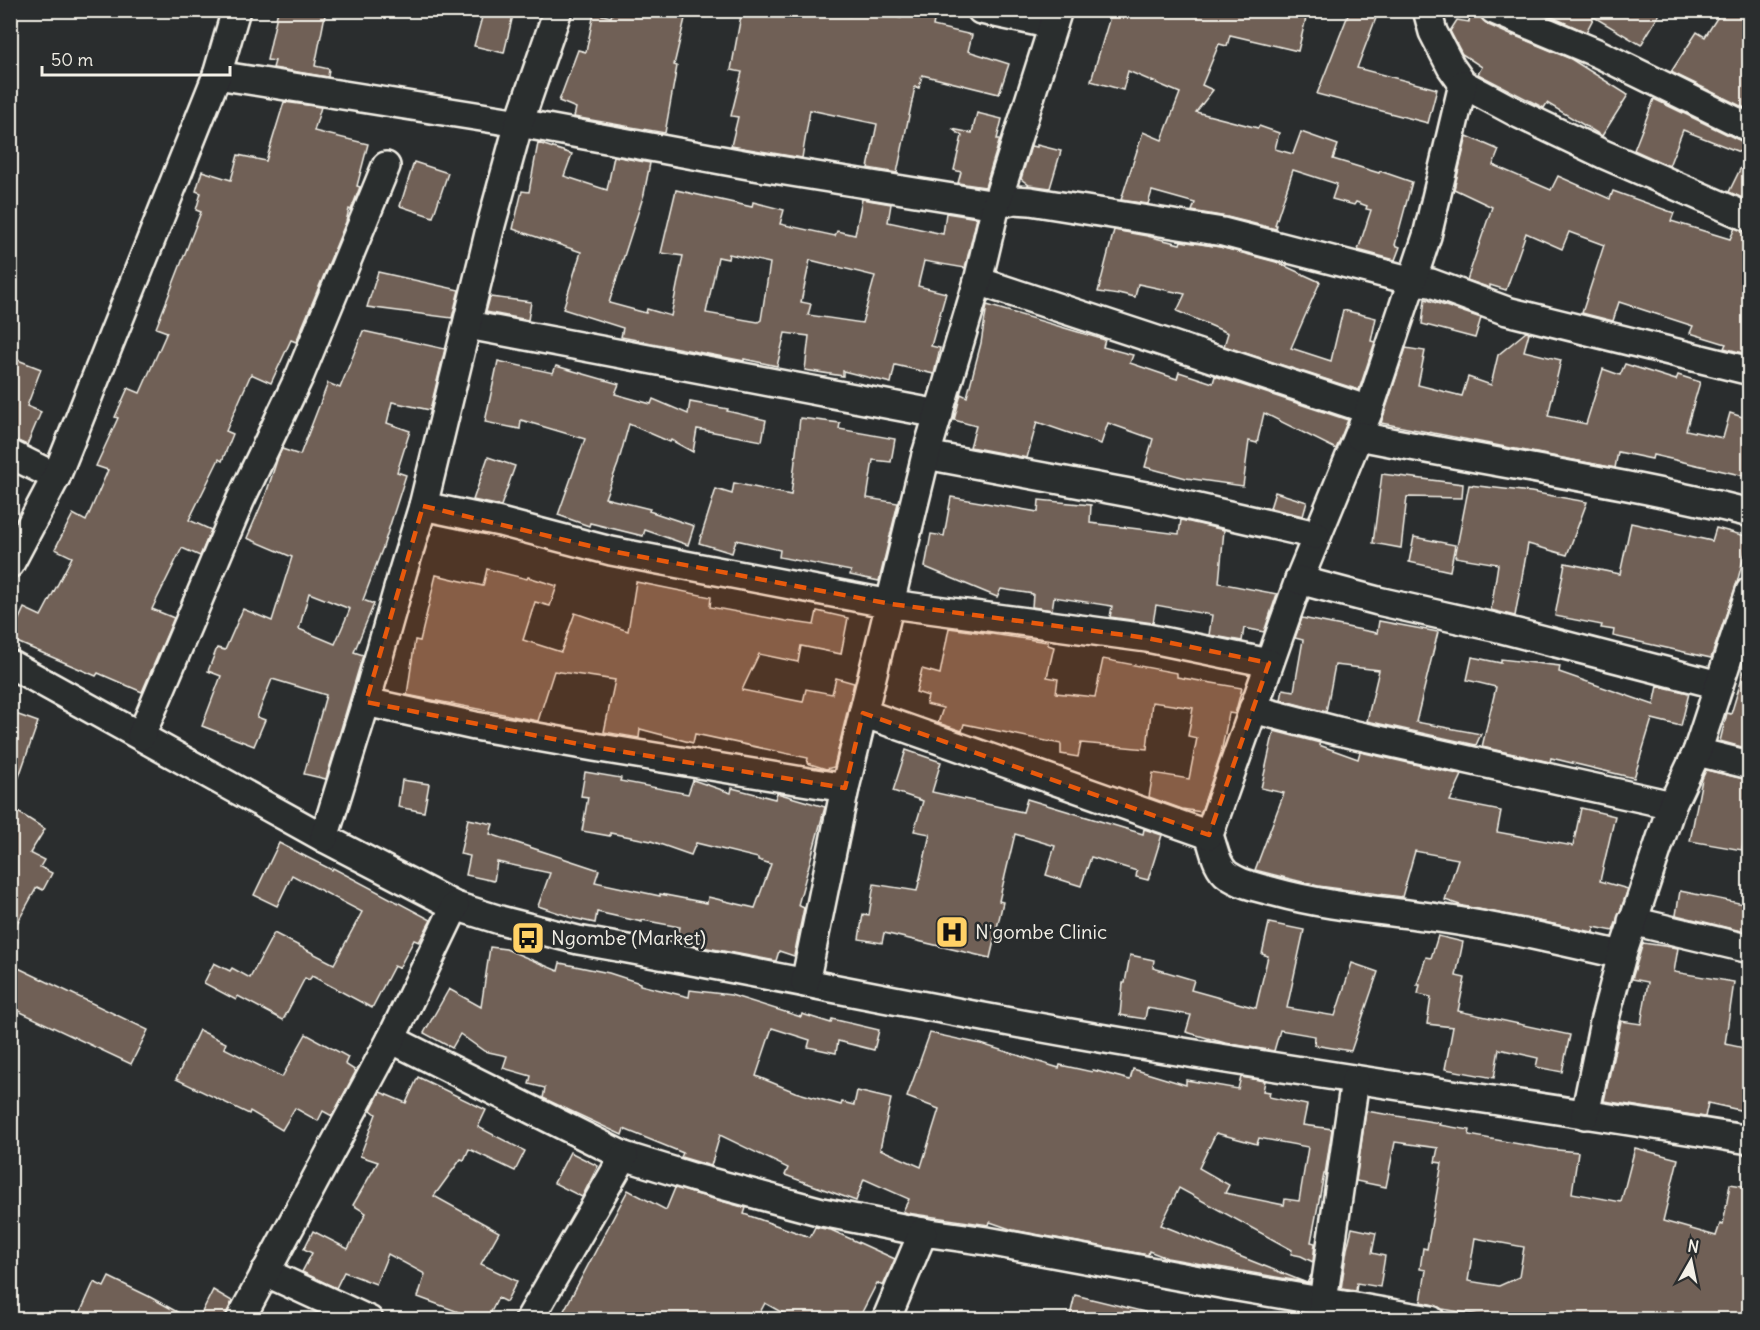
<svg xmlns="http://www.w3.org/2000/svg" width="1760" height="1330" viewBox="0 0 1760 1330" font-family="Delius,sans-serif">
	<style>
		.building { fill: #706157; stroke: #f4f1e8; stroke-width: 1.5; fill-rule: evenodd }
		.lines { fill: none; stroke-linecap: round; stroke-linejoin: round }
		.street-casing { stroke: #f4f1e8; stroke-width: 32 }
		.street { stroke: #2a2d2e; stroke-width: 27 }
		.marked { fill: #e8590c; fill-opacity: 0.2; stroke: #e8590c; stroke-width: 4.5; stroke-dasharray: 12 8; stroke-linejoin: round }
		.labels { text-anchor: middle; stroke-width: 5; stroke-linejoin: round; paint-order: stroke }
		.poi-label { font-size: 20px; fill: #f4f1e8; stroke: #2a2d2e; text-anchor: start }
	</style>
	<rect width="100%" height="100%" fill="#2a2d2e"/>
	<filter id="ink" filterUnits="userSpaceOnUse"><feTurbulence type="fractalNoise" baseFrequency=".0167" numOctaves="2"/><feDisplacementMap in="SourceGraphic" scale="12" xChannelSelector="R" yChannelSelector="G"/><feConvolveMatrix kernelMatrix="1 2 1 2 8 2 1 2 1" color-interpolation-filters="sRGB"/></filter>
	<g filter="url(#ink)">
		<!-- building -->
		<g class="building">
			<polygon points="278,10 326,10 315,66 329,69 328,77 273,68 275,61 267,60"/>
			<polygon points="484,10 513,15 504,53 474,46"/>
			<polygon points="613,10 687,10 674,65 677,66 665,133 574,117 576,108 559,101 578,50 586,52 594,13 611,17"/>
			<polygon points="742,10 816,10 850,16 851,10 866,10 901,18 903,10 936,10 933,26 972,35 968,51 1009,64 999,94 922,75 919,88 915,87 897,173 868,168 877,124 810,110 802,158 731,146 738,117 731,116 742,72 731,70"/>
			<polygon points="1112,10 1273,10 1306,18 1298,51 1230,35 1227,46 1219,44 1202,85 1213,90 1196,112 1258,128 1259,126 1279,133 1275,149 1293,154 1301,132 1338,145 1333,159 1379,173 1380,171 1412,182 1395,245 1400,247 1395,260 1358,250 1371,210 1366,209 1367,206 1356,202 1354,205 1332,199 1337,184 1293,170 1275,225 1277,225 1276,229 1227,217 1192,211 1195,203 1152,191 1148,204 1121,200 1143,132 1162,140 1180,93 1128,71 1123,90 1091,81"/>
			<polygon points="1350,10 1379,10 1357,68 1437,89 1428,123 1317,94"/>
			<polygon points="1471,10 1480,16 1488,25 1513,36 1513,35 1571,59 1628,95 1602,136 1547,103 1544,108 1478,74 1482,67 1462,54 1450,31 1457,20 1469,22"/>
			<polygon points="1536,10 1662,10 1641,45 1594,17 1586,32"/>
			<polygon points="1722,10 1749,10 1749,110 1671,72 1697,32 1705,37"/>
			<polygon points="1654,99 1743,142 1749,143 1749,201 1729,192 1747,155 1683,130 1669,166 1634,150"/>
			<polygon points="284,102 321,107 314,131 368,144 357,186 360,187 351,210 349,209 346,222 296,342 291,340 271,383 251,374 226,431 233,434 222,461 219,459 189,520 211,530 200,556 182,548 152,609 174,618 142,692 98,673 96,676 10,639 24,608 41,616 72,557 55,549 73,514 86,521 108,470 96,466 118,418 115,417 128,388 140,393 167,332 156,328 201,212 196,210 201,193 196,191 202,171 231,180 238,155 266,161"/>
			<polygon points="977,113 1002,119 997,139 1000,139 985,187 958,183 961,172 954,170 962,136 952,129 972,133"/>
			<polygon points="1467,136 1499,150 1493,165 1551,190 1558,176 1610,199 1613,191 1674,213 1671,221 1730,239 1735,228 1749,233 1749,331 1743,353 1724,348 1726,344 1690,333 1693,326 1619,302 1613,321 1582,313 1604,245 1569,232 1562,249 1526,233 1506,290 1490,285 1490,288 1467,280 1492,207 1454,189"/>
			<path d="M538 143 572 154 564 176 607 190 614 156 650 163 644 194 609 303 646 313 647 309 671 316 683 256 661 253 676 190 752 207 753 202 784 210 780 224 835 236 837 231 855 235 862 199 891 204 888 222 943 234 946 213 977 218 965 268 924 261 918 286 946 293 931 346 940 348 934 374 895 365 891 383 843 371V376L805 370 809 336 785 333 777 366 744 359V361L621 337 623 328 563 309 581 252 513 229 522 191 529 192ZM729 254 770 263 761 320 758 322 706 313 718 257 728 259ZM810 260 875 276 862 323 808 315 811 304 801 302Z"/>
			<polygon points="1037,145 1061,151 1050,188 1029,185 1021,179 1031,146 1037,147"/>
			<polygon points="414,162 448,173 433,217 400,206"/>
			<polygon points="1114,230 1147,236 1180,244 1181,241 1220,247 1276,262 1320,282 1291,348 1331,361 1343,310 1376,318 1371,341 1375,342 1359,390 1224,346 1228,333 1177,311 1185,294 1138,284 1135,297 1118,293 1118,295 1098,292"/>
			<polygon points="378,272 459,290 452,318 367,307"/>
			<polygon points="490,297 531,302 528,320 486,312"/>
			<polygon points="1425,299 1481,318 1475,338 1422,324"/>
			<polygon points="987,305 1105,340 1103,347 1133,355 1130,363 1177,379 1179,372 1213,383 1215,376 1348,420 1336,449 1264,413 1257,443 1249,441 1243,486 1186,478 1145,467 1153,439 1108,423 1101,444 1037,422 1027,458 970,447 976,426 954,420 961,394 967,397 981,343"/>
			<path d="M363 331 445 349 430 410 392 402 387 423 410 431 397 472 406 475 383 547 363 600 374 604 354 652 363 655 326 779 304 774 326 695 272 679 257 717 265 720 254 746 202 726 221 676 208 671 217 648 225 650 243 609 272 621 292 557 247 538 266 494 278 457 282 449 300 455 328 383 340 388ZM309 593 350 609 335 644 299 629Z"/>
			<polygon points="1526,332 1529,333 1524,351 1561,360 1548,416 1586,424 1603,369 1620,375 1625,364 1676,380 1678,375 1700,382 1686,430 1723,438 1730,413 1749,419 1749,477 1653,455 1652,459 1618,452 1615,468 1381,423 1406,348 1425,351 1418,385 1462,396 1468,377 1491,385 1498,355"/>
			<polygon points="10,357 41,369 27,406 41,412 27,445 10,438"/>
			<polygon points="498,361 553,373 556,366 619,384 615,394 651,404 653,399 688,414 690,402 728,409 727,411 766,420 762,441 697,429 693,452 671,440 670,442 629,424 618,464 605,498 650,509 649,511 694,526 688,545 645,530 643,536 590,523 589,526 558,515 585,439 521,420 520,429 485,422"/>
			<polygon points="800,418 840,423 839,429 895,439 891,462 873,460 867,498 898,503 879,581 850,575 851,571 779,557 780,550 736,540 732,553 699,543 716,489 732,494 734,483 791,495"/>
			<polygon points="488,457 515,466 501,506 473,500"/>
			<polygon points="1382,474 1463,484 1462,498 1407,497 1401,548 1373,543"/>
			<polygon points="1469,485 1531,492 1587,502 1567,555 1528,544 1515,616 1491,610 1498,564 1455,557"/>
			<polygon points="1275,492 1307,502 1303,516 1270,508"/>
			<polygon points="951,497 1038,512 1039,500 1091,505 1090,523 1179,534 1181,520 1224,530 1219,583 1277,594 1264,632 1244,628 1242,641 1209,635 1212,615 1156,605 1153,623 1110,617 1112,606 1054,597 1052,610 1032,607 1033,594 1001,589 997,597 925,567 931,534 944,536"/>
			<polygon points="1631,523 1712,541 1716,528 1749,537 1737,583 1711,658 1613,636 1614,630 1601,628 1602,625 1555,616 1565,563 1620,574"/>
			<polygon points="1414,537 1455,545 1450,571 1409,562"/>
			<polygon points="487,569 527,579 528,577 557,586 550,606 535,602 523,640 561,652 575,613 628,631 636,582 711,597 710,607 786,621 814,625 817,611 848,618 841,654 801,646 798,662 759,654 742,690 803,702 806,689 832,694 836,678 854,683 834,767 826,769 807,763 808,758 695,734 693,743 640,729 639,738 604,732 615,680 554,671 538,721 407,695 415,640 420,641 436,575 483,586"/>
			<polygon points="1302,618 1377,633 1379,621 1438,632 1416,722 1481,734 1476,745 1367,721 1379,670 1335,665 1326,712 1281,700 1283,689 1294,691 1303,640 1295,638"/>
			<polygon points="949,628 1048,642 1048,645 1054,647 1047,677 1058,679 1056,693 1095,697 1103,659 1177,673 1177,677 1242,688 1235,714 1229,713 1221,753 1201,812 1182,809 1149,797 1153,773 1189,779 1197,738 1188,736 1193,708 1152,702 1147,749 1081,743 1078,757 1061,754 1061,744 964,724 962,731 938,723 943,708 926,704 928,696 916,692 922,669 940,674"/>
			<polygon points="1472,657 1501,663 1501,659 1560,666 1559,672 1654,705 1658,686 1689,693 1681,726 1652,719 1634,778 1551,758 1550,762 1482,747 1496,687 1467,680"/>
			<polygon points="1744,671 1749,672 1749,749 1720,741 1727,713 1731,714"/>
			<polygon points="10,712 38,722 14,791 10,790"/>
			<polygon points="1274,731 1320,743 1319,745 1358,759 1360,752 1462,775 1450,801 1501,811 1497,832 1573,846 1581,808 1615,816 1600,881 1628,889 1613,931 1594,927 1593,932 1463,906 1445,900 1458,859 1415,851 1402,897 1318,886 1255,870 1284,793 1261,788"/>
			<polygon points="906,750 941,762 932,792 1023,812 1027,799 1143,834 1144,829 1162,835 1148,880 1136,877 1137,871 1091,857 1081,886 1046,875 1055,846 1015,834 999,901 1003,902 990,958 884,933 882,943 859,939 863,914 869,915 874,884 917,891 930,834 914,831 923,801 893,791"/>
			<polygon points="1706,770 1749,780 1749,811 1742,850 1690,841 1702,779"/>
			<polygon points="585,772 621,778 620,781 688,794 693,780 731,793 732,788 775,799 777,793 825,807 798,905 804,908 794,956 779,951 776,961 676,942 680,927 642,920 642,922 597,912 595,923 568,917 568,916 538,906 550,873 497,862 494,881 466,875 470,856 460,854 468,819 493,824 490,834 599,870 595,882 660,896 660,894 707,903 708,897 755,908 771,864 758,860 758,858 696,843 691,855 651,841 610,833 610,836 582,831 588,797 581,796"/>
			<polygon points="402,780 429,784 424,812 398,807"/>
			<polygon points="10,807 45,829 30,853 44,860 40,867 52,873 43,890 37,887 10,936"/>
			<polygon points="279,843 332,870 333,868 431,920 419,942 414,940 399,968 394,966 372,1008 312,976 309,980 305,978 283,1020 238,996 236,1000 204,983 214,963 230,971 232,968 250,978 274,933 334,964 362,912 292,875 277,906 254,895"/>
			<polygon points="1680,891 1749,905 1749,933 1676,915"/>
			<polygon points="1269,923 1304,930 1287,1008 1335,1016 1352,963 1378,972 1351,1051 1314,1045 1315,1036 1280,1030 1274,1051 1225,1043 1186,1032 1191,1015 1147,1008 1145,1019 1120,1015 1123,983 1125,983 1130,955 1154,960 1153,968 1194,980 1191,990 1256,1008 1268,956 1262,954"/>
			<polygon points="1438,936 1463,942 1456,976 1465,978 1458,1011 1570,1035 1562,1072 1536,1067 1538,1058 1499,1049 1494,1078 1445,1069 1453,1027 1427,1024 1431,997 1418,994 1420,985 1417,985 1426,957 1431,958"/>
			<polygon points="1643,943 1678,948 1674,972 1734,982 1725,1044 1749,1049 1749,1088 1744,1111 1708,1103 1705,1117 1604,1101 1621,1021 1641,1024 1648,982 1632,979"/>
			<path d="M490 947 506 949 558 971 560 963 609 973 640 983V985L689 997 690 990 731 995 801 1017 802 1014 831 1023 832 1019 879 1030 874 1050 838 1041 836 1053 808 1047 810 1040 772 1028 756 1076 795 1092 841 1105 842 1102 854 1105 857 1091 891 1099 880 1149 921 1167 939 1109 907 1097 930 1033 981 1044 1059 1068 1060 1065 1092 1072 1093 1070 1130 1080 1133 1069 1186 1085V1080L1238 1089 1241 1077 1265 1081 1263 1091 1270 1092 1269 1097 1307 1105 1303 1125 1332 1129 1325 1174H1324L1311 1242 1315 1243 1313 1262 1301 1256 1291 1254 1292 1250 1179 1188 1161 1225 1307 1283 1311 1275 1310 1283 1167 1258 1149 1251 1148 1255 1013 1230 990 1222 989 1225 907 1213 903 1211 909 1199 864 1179 856 1201 785 1175 788 1168 720 1135 711 1166 681 1157 683 1153 624 1129 622 1135 543 1098 545 1088 529 1084 531 1076 503 1068 507 1056 484 1051 460 1034 452 1048 424 1033 449 989 481 1007ZM1216 1133 1257 1144 1259 1138 1308 1147 1299 1201 1285 1199 1284 1205 1225 1193 1229 1185 1199 1168Z"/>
			<polygon points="10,964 148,1030 131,1064 10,1007"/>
			<polygon points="199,1030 226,1043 224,1048 282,1077 306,1034 348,1057 345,1064 356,1071 332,1116 323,1111 318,1121 295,1108 282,1130 250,1111 249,1114 176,1079"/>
			<polygon points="418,1077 486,1110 478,1127 525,1151 515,1171 469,1149 464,1160 461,1159 434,1196 499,1232 481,1264 517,1281 506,1302 498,1298 487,1320 480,1320 418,1297 425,1274 388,1254 376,1284 344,1272 336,1288 302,1272 312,1253 304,1249 313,1231 348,1249 366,1213 353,1205 378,1162 360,1156 376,1114 371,1110 380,1092 406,1103"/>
			<path d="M1366 1111 1440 1123 1439 1125 1470 1130 1469 1135 1547 1149 1578 1152 1572 1193 1621 1202 1635 1148 1678 1159 1663 1221 1716 1236 1720 1224 1723 1225 1730 1184 1749 1187V1295L1745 1320H1509L1442 1309 1434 1305 1421 1302 1426 1270 1420 1269 1423 1248 1427 1249 1442 1163 1435 1162 1438 1148 1395 1142 1386 1187 1356 1181ZM1475 1238 1524 1247 1519 1277 1499 1286 1468 1281Z"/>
			<polygon points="570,1152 598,1166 582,1197 554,1183"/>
			<polygon points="675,1188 746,1208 744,1214 810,1237 815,1227 831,1230 895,1259 883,1286 877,1283 858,1320 795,1320 765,1303 756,1320 559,1320 628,1190 666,1210"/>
			<polygon points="1352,1228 1376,1233 1372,1253 1385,1256 1380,1287 1357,1283 1356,1291 1341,1289 1347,1249"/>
			<polygon points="109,1277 148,1296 192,1320 77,1320 94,1282 104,1287"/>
			<polygon points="213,1290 232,1301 224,1320 198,1320"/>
			<polygon points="1075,1295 1145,1312 1144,1320 1069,1320"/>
		</g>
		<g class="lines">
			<defs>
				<g id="street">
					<polyline points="981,10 1053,25"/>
					<polyline points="1427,10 1433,32 1451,67 1463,84 1519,114 1603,154 1750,218"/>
					<polyline points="1494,10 1597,53 1750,128"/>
					<polyline points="217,75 519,123 754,166 996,205 1014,200 1030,201 1223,232 1413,281 1431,283 1507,311 1750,371"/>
					<path d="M978 281 1369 410 1299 580 1209 835C1214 848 1216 867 1228 875 1242 885 1260 888 1275 892 1329 907 1383 910 1438 918 1500 927 1561 941 1622 955"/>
					<polyline points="468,325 939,414"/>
					<polyline points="1369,410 1427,236 1463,84"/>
					<path d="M1359 436C1489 462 1621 481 1750 513"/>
					<polyline points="10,454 56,477"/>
					<polyline points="926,455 1146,496 1316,535"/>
					<polyline points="423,506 500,522 611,551 891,604 1147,638 1269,663"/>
					<polyline points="10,564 56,477 217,75 236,10"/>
					<polyline points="1299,580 1378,601 1494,627 1719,685"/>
					<path d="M10 664 324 838 455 906 500 920 578 940C742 969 906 1004 1071 1033 1296 1073 1523 1103 1750 1140"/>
					<polyline points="366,702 475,726 594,747 845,788"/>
					<polyline points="1253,709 1338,731 1672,805"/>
					<polyline points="863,713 1209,835"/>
					<polyline points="141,736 240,501 300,375 386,166"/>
					<polyline points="1697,752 1750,765"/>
					<polyline points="324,838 366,702 403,571 423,506 491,225 519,123 558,10"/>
					<polyline points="1632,921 1750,949"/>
					<polyline points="805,983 845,788 926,455 978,281 996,205 1058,10"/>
					<polyline points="391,1039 624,1156 695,1178 822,1212 923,1232 987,1241 1226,1285 1431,1320"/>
					<polyline points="1585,1115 1604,1022 1622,955 1672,805 1697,752 1750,591"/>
					<polyline points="265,1272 369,1320"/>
					<polyline points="1322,1318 1323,1301 1355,1080"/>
					<polyline points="240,1320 391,1039 455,906"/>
					<polyline points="529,1320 624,1156"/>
					<polyline points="886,1320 923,1232"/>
				</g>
			</defs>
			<!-- street casing -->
			<use href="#street" class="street-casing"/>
			<!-- street -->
			<use href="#street" class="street"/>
		</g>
	</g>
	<!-- marked area -->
	<path class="marked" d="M423 506 611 551 891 604 1147 638 1269 663 1209 835 863 713 845 788 594 747 366 702Z"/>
	<!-- icons -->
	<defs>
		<symbol id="hospital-square" viewBox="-11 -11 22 22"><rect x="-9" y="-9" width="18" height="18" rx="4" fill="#ffd166" stroke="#2a2d2e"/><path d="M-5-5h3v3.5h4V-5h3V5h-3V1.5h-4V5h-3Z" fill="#111"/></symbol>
		<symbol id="bus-square" viewBox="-11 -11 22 22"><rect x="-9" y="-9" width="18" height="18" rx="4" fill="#ffd166" stroke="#2a2d2e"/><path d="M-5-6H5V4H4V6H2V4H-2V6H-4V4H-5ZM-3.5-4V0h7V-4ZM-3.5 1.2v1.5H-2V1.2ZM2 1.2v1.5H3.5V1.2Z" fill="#111"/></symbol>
	</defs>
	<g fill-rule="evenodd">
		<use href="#hospital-square" x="933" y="913" width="38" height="38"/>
		<use href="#bus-square" x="509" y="919" width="38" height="38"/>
	</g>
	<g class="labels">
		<!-- poi labels -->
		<g class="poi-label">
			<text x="975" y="939">N'gombe Clinic</text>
			<text x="551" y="945">Ngombe (Market)</text>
		</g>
	</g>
	<!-- margin -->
	<rect width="1760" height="1330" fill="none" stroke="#2a2d2e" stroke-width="36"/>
	<rect x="18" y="18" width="1724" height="1294" fill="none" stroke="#f4f1e8" stroke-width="2" filter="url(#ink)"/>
	<!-- north arrow -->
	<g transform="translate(1691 1261) rotate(9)" stroke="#2a2d2e" stroke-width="4.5" paint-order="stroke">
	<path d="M0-4.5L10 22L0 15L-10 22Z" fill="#f4f1e8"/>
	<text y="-9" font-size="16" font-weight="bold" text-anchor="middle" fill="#f4f1e8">N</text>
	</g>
	<!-- scale -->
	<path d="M42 66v9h188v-9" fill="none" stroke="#f4f1e8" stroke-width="3"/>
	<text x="51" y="66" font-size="18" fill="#f4f1e8" stroke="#2a2d2e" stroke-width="4.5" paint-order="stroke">50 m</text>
</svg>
